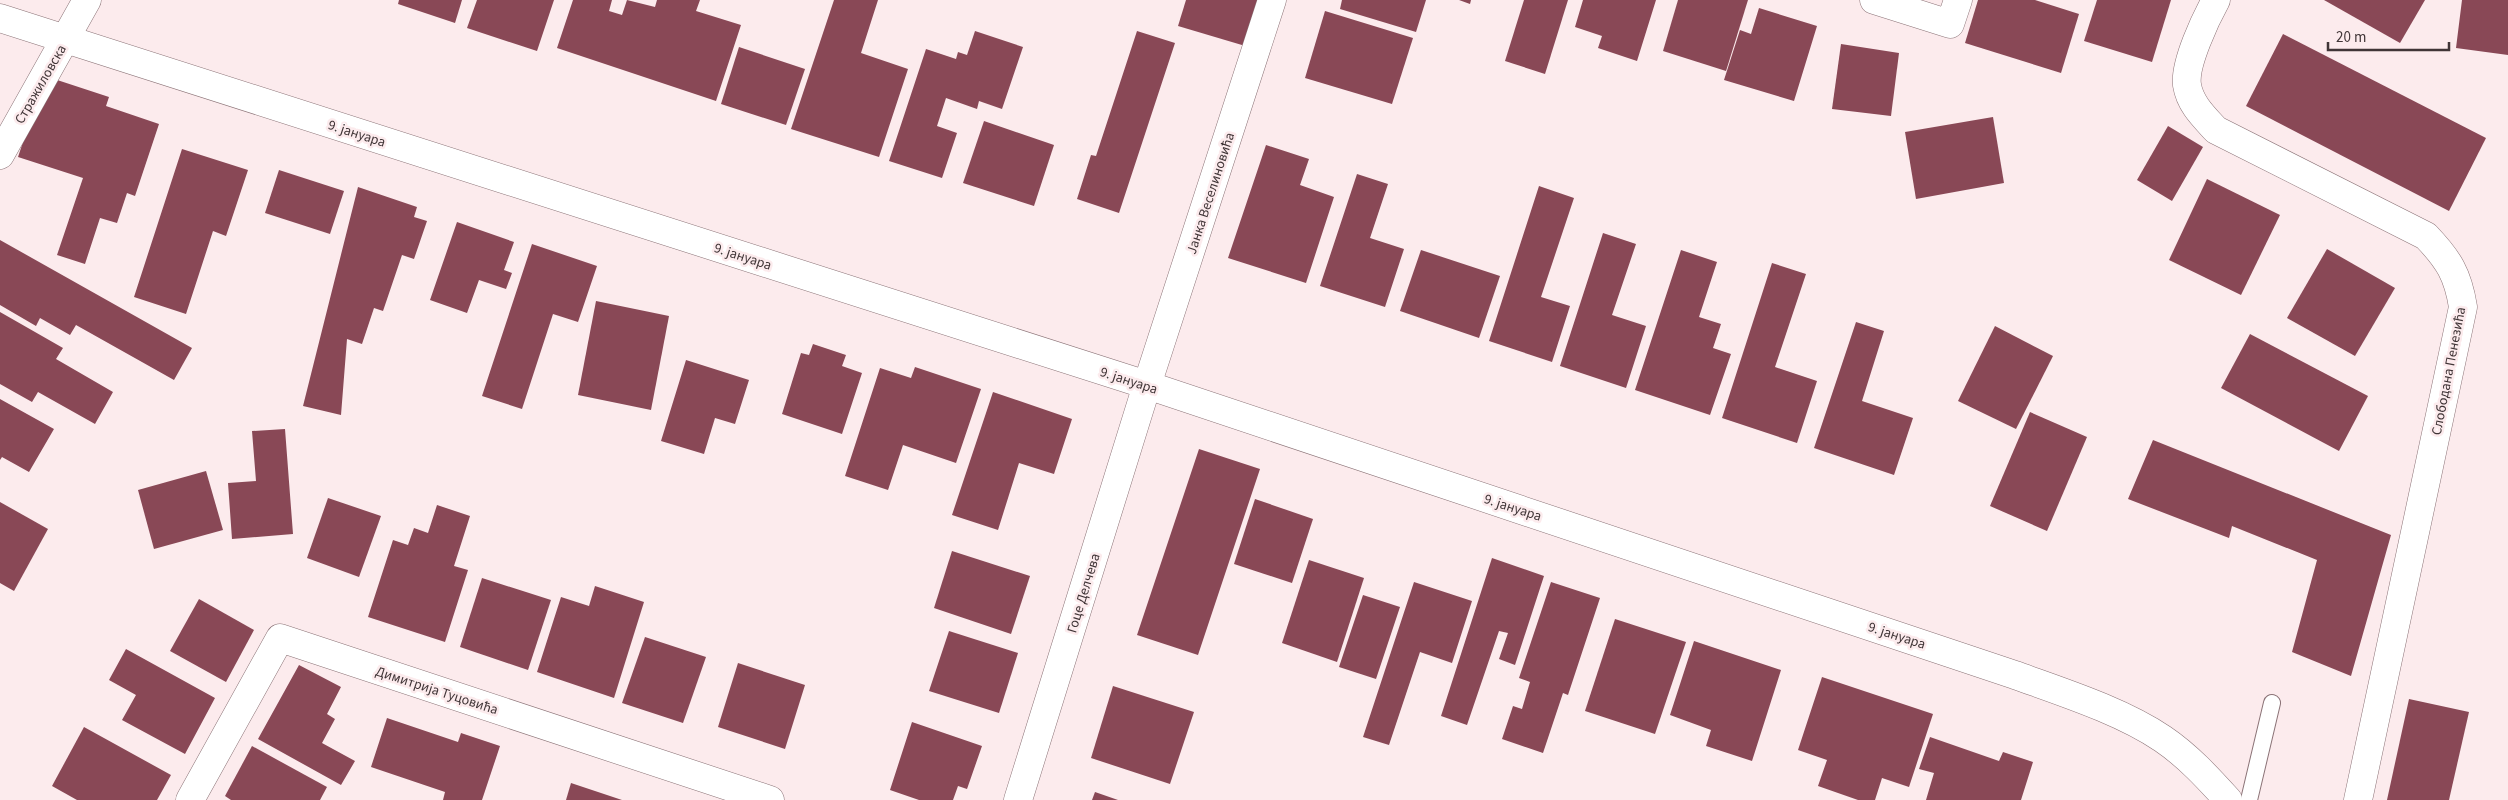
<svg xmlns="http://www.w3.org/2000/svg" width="2508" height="800" viewBox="0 0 2508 800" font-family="'Source Sans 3',sans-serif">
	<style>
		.building { fill: #894856 }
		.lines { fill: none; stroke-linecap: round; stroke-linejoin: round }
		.lane-casing { stroke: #8b7377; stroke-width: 18 }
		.street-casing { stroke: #8b7377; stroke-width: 29 }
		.secondary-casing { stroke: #8b7377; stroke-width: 29 }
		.lane { stroke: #fff; stroke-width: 16 }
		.street { stroke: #fff; stroke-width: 28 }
		.secondary { stroke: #fff; stroke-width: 28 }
		.labels { text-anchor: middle; stroke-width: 5; stroke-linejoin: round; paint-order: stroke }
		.street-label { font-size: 14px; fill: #403537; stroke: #fcebed }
	</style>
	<rect width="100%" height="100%" fill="#fcebed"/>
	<!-- building -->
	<g class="building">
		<polygon points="399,0 462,0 455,23 398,4"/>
		<polygon points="477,0 554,0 537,51 467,28"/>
		<polygon points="573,0 612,0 609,11 622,15 627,0 655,7 657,0 700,0 696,11 741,25 716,101 557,48"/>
		<polygon points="834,0 878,0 861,53 908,69 879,157 791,129"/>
		<polygon points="1186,0 1266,0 1252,48 1178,26"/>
		<polygon points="1342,0 1426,0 1416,32 1340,9"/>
		<polygon points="1459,0 1471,0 1470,4"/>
		<polygon points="1524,0 1568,0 1545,74 1505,61"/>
		<polygon points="1583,0 1656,0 1637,61 1598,48 1602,36 1575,27"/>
		<polygon points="1678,0 1748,0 1726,71 1663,51"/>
		<polygon points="1978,0 2035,0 2079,14 2061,73 1965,43"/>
		<polygon points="2097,0 2171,0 2152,62 2084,41"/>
		<polygon points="2324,0 2425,0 2400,43"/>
		<polygon points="2462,0 2508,0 2508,55 2456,48"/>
		<polygon points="1759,8 1817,26 1794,101 1724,80 1740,30 1751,34"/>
		<polygon points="1325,11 1413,38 1392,104 1305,78"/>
		<polygon points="975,31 1023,47 1002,109 979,101 977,109 946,98 937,126 957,133 942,178 889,161 926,49 956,59 958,52 967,55"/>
		<polygon points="1137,31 1175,43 1119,213 1077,199 1091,155 1096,156"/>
		<polygon points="2283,34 2486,138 2449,211 2246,106"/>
		<polygon points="1841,44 1899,53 1891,116 1832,109"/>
		<polygon points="739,47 805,69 786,125 721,104"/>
		<polygon points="45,76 109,97 106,106 159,124 135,196 127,193 117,223 100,218 85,264 57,255 83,178 18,157"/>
		<polygon points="1993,117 2004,183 1916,199 1905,132"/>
		<polygon points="984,121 1054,145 1034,206 963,183"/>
		<polygon points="2168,126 2203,147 2172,201 2137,180"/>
		<polygon points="1266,145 1309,159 1300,185 1334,197 1306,283 1228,258"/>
		<polygon points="182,149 248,170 226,236 213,231 186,314 134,297"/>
		<polygon points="279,170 344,191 330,234 265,213"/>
		<polygon points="1357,174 1388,184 1370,238 1404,249 1385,307 1320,286"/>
		<polygon points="2207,179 2280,215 2241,295 2169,260"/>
		<polygon points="1539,186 1574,198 1541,297 1570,306 1552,362 1489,341"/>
		<polygon points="358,187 417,207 414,217 427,221 414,259 402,255 383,311 374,308 362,344 347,339 341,415 303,406"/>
		<polygon points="457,222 514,242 504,270 512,273 506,289 479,280 467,313 430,300"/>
		<polygon points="1603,233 1636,244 1612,315 1646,326 1626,388 1560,366"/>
		<polygon points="0,240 192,348 174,380 76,325 70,335 40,318 36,326 0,305"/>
		<polygon points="532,244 597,266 578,322 553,314 522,409 482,396"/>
		<polygon points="2327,249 2395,288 2355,356 2287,318"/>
		<polygon points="1421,250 1500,276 1479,338 1400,311"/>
		<polygon points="1681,250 1717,262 1699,317 1721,324 1713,348 1731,354 1710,415 1635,390"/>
		<polygon points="1772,263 1806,274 1775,367 1817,381 1797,443 1722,418"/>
		<polygon points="596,301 669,316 651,410 578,395"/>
		<polygon points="0,312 63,348 56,359 113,392 95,424 38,392 32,402 0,384"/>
		<polygon points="1856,322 1884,331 1862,401 1913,418 1894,475 1814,448"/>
		<polygon points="1995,326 2053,356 2016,429 1958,401"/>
		<polygon points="2250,334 2368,396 2339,451 2221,388"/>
		<polygon points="813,344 846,355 842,366 862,373 842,434 782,414 801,353 809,355"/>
		<polygon points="686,360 749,380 735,424 715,418 704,454 661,441"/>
		<polygon points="915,367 981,389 956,463 903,445 888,490 845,476 880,368 911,378"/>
		<polygon points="993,392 1072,419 1054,474 1019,463 998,530 952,515"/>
		<polygon points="0,399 54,429 29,472 2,457 0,460"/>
		<polygon points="2030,412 2087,437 2047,531 1990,506"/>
		<polygon points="285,429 293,534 232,539 228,483 256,481 252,431"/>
		<polygon points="2153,440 2391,535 2351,676 2292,652 2317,560 2232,526 2229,538 2128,499"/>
		<polygon points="1199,449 1260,469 1198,655 1137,635"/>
		<polygon points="206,471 223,530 154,549 138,490"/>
		<polygon points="328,498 381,516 359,577 307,558"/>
		<polygon points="1255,499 1313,519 1292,583 1234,564"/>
		<polygon points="0,502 48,529 14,591 0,583"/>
		<polygon points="437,505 470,516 454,566 468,570 445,642 368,617 393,540 408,545 414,528 428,533"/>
		<polygon points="952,551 1030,576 1011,634 934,608"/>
		<polygon points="1492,558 1544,576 1515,665 1499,659 1508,633 1499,631 1467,725 1441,716"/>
		<polygon points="1309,560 1364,578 1337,662 1282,643"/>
		<polygon points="482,578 551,600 528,670 460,647"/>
		<polygon points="1414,582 1472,601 1452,663 1420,652 1389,745 1363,737"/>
		<polygon points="1551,582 1600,598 1568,695 1563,693 1543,753 1502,739 1513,706 1522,709 1530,682 1519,678"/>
		<polygon points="595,586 644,602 614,698 537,672 561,597 589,606"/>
		<polygon points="1363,595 1400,607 1376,679 1339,667"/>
		<polygon points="199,599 254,630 226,682 170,651"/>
		<polygon points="1615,619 1686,642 1655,734 1585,711"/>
		<polygon points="949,631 1018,653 999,713 929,691"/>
		<polygon points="645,637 706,657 683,723 622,703"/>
		<polygon points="1694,641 1781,670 1752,761 1706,746 1711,730 1670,715"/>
		<polygon points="126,649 215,698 185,754 122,720 136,695 109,680"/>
		<polygon points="738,663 805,685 785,749 718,727"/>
		<polygon points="299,665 341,687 327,714 335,719 322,743 355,761 341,785 258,739"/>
		<polygon points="1822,677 1933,714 1909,787 1882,778 1875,800 1858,800 1818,786 1827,760 1798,750"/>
		<polygon points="1113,686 1194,712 1170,784 1091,758"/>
		<polygon points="2409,699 2469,712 2449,800 2387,800"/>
		<polygon points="387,718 458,742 461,733 500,746 482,800 443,800 445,792 371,767"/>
		<polygon points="912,722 982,746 967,789 958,786 953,800 919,800 890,790"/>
		<polygon points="84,727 171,775 157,800 77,800 52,786"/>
		<polygon points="1930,737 1999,761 2003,752 2033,762 2021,800 1926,800 1934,773 1919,769"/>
		<polygon points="252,746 327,787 320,800 231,800 225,796"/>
		<polygon points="571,783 622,800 566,800"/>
		<polygon points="1095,792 1118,800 1092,800"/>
	</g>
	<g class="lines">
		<defs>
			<polyline id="lane" points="2249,800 2272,703"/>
			<g id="street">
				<polyline points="1874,0 1950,24 1958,0"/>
				<path d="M2216 0C2206 18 2184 64 2187 85 2190 104 2204 117 2216 130L2426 236C2449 260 2458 275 2463 307L2358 800"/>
				<polyline points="0,155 87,0"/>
				<polyline points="190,800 280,638 770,800"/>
				<polyline points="1018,800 1147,385 1272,0"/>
			</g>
			<path id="secondary" d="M0 18 1147 385 2015 675C2062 692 2122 711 2163 739 2188 756 2208 778 2228 800"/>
		</defs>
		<!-- lane casing -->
		<use href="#lane" class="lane-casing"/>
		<!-- street casing -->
		<use href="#street" class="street-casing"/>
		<!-- secondary casing -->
		<use href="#secondary" class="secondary-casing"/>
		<!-- lane -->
		<use href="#lane" class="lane"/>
		<!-- street -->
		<use href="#street" class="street"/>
		<!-- secondary -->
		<use href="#secondary" class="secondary"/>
	</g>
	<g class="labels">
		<!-- street labels -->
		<g class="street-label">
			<text transform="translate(40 84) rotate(-60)" y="5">Стражиловска</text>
			<text transform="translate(357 133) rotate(18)" y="5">9. јануара</text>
			<text transform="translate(1210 193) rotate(-72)" y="5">Јанка Веселиновића</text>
			<text transform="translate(743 256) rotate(18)" y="5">9. јануара</text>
			<text transform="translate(2448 371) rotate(-79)" y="5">Слободана Пенезића</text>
			<text transform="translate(1129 380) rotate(18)" y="5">9. јануара</text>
			<text transform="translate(1513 507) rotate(18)" y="5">9. јануара</text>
			<text transform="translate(1083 593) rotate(-73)" y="5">Гоце Делчева</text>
			<text transform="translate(1897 635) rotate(18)" y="5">9. јануара</text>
			<text transform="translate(437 690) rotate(18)" y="5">Димитрија Туцовића</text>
		</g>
	</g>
	<!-- scale -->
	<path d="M2328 42v8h121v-8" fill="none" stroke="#403537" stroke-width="2.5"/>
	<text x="2336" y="42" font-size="15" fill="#403537" stroke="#fcebed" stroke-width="4" paint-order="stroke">20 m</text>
</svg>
